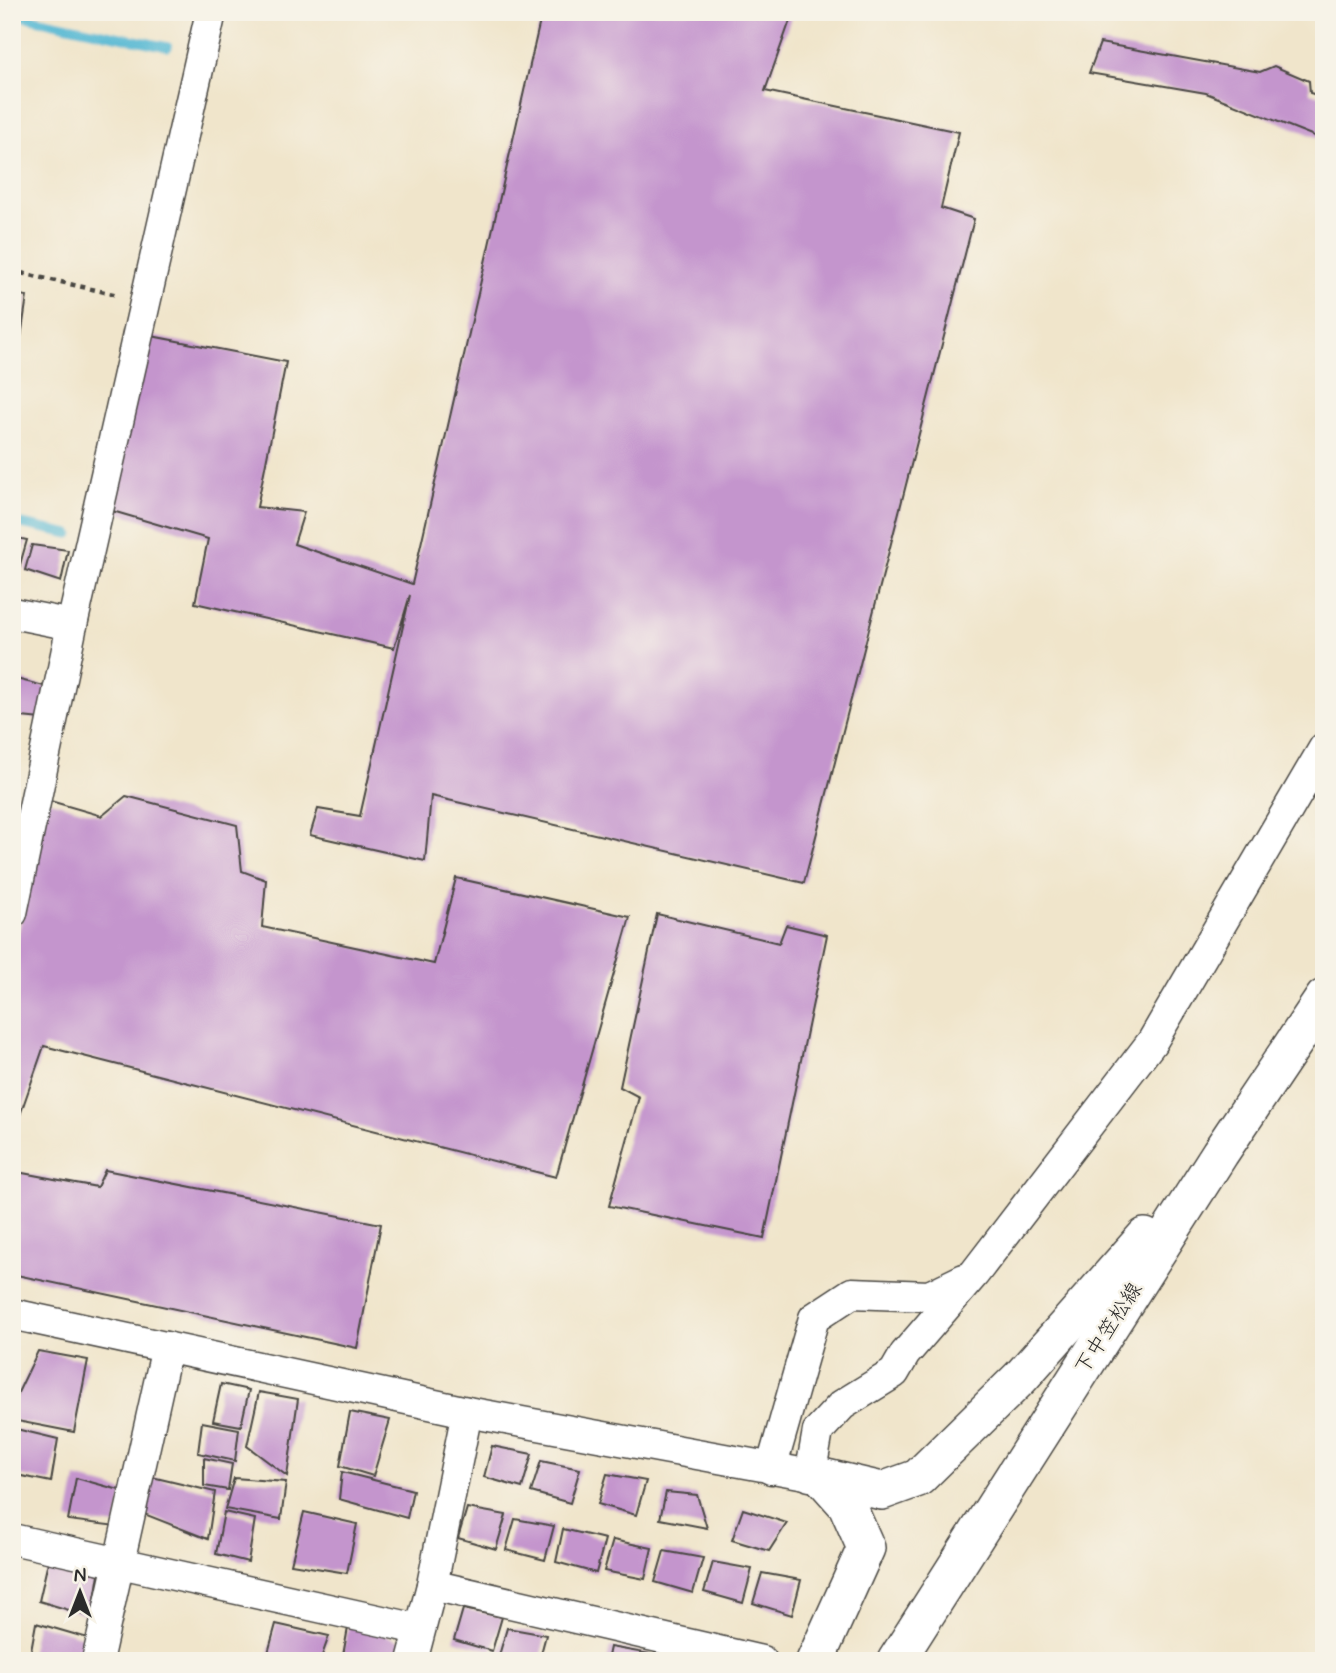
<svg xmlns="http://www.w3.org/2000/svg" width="1336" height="1673" viewBox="0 0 1336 1673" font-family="Mynerve,'Klee One',sans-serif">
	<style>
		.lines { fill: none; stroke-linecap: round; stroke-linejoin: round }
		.stream { stroke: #55b8d3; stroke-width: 9 }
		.building { fill: #c495cd }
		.minor-casing { stroke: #494743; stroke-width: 33 }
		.major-casing { stroke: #494743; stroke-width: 40 }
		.path { stroke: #494743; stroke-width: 4.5; stroke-dasharray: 5 5; stroke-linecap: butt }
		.minor { stroke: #fff; stroke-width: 30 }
		.major { stroke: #fff; stroke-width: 37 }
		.labels { text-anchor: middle; stroke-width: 5; stroke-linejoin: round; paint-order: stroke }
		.street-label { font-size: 21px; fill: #2b2b2b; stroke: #f7f3e8 }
	</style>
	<rect width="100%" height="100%" fill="#f7f3e8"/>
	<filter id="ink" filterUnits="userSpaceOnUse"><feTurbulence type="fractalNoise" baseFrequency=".0143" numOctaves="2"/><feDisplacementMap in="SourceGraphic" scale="14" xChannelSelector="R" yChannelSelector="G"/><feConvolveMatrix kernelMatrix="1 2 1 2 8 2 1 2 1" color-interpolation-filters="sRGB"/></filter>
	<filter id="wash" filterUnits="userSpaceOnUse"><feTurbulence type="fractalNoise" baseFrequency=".00686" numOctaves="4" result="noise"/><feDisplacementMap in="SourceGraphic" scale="28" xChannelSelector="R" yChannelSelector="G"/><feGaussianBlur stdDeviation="1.57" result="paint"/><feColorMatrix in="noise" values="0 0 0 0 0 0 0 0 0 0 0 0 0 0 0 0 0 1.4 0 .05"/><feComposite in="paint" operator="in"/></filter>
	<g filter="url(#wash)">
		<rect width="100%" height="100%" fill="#f0e5cb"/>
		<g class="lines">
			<!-- stream -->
			<g class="stream">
				<polyline points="12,14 168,47"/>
				<polyline points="12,522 70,534"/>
			</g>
		</g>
		<g id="blocks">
			<!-- building -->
			<g class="building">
				<polygon points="542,12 793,12 765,91 959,132 941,208 974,219 804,883 431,796 425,861 310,835 318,809 360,816 410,595 394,648 195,603 208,539 109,510 146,335 286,362 257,507 304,512 294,544 412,584"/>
				<polygon points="1100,43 1260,72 1274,66 1309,81 1310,93 1324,97 1324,140 1206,93 1089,73"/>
				<polygon points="12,294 27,296 20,344 12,340"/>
				<polygon points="12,537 27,540 13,589 12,589"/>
				<polygon points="32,545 68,550 61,582 25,570"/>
				<polygon points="12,678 48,687 41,719 12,716"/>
				<polygon points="126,796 237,825 242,871 266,880 262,927 434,964 456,878 630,917 556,1177 44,1046 19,1118 12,1117 12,963 47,800 102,816"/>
				<polygon points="657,914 779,943 786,925 827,935 764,1238 609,1206 639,1097 620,1087"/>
				<polygon points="105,1170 381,1224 357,1348 12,1274 12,1171 97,1187"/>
				<polygon points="38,1351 88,1360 74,1432 12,1420 12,1405"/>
				<polygon points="221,1384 249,1390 241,1426 213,1421"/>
				<polygon points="259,1392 298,1399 287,1476 247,1446"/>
				<polygon points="350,1412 390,1420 373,1476 340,1466"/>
				<polygon points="202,1422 239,1429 235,1461 198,1453"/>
				<polygon points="12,1428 58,1439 51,1482 12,1474"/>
				<polygon points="492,1446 532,1454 522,1488 484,1477"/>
				<polygon points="204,1458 232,1464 228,1490 204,1486"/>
				<polygon points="541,1461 580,1469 570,1503 531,1492"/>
				<polygon points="342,1472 413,1490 407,1518 339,1499"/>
				<polygon points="607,1474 646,1481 636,1515 598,1504"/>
				<polygon points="152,1477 215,1492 208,1539 144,1514"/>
				<polygon points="76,1478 123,1491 116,1526 68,1520"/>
				<polygon points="234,1478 286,1482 281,1519 225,1509"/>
				<polygon points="666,1492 697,1495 707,1528 660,1519"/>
				<polygon points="467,1508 506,1515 496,1549 458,1538"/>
				<polygon points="743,1509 787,1523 769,1551 732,1540"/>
				<polygon points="224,1512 255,1519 248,1562 216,1554"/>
				<polygon points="304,1512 357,1524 347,1573 291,1564"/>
				<polygon points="515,1519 554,1526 545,1560 506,1550"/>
				<polygon points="563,1529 605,1539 596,1573 556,1562"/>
				<polygon points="613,1540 652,1548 645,1579 604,1571"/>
				<polygon points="664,1551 703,1558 693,1593 655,1582"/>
				<polygon points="48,1562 99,1574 92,1617 39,1601"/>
				<polygon points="713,1562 752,1569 743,1603 704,1592"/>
				<polygon points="762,1573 801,1580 792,1615 753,1603"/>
				<polygon points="463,1609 502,1617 492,1651 454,1640"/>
				<polygon points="349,1622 403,1642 399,1661 342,1661"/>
				<polygon points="36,1623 91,1639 87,1661 29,1661"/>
				<polygon points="276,1624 329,1636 320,1661 300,1661 268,1653"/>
				<polygon points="507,1628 546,1635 539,1661 498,1659"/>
				<polygon points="610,1647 650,1654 648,1661 607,1661"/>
			</g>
		</g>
	</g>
	<g filter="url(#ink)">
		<use href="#blocks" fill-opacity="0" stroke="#494743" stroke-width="2"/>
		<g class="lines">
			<defs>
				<g id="minor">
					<polyline points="12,613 72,625"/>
					<polyline points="12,913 72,625 211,12"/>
					<polyline points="12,1314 467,1412 822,1477"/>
					<polyline points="771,1469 814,1318 852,1293 929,1296 964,1279"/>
					<polyline points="810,1476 818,1431 842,1405 894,1373 905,1354 974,1274 1152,1042 1324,748"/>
					<polyline points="12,1539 418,1629"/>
					<polyline points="432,1585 762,1661"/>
					<polyline points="97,1661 167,1347"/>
					<polyline points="412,1661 432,1585 467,1412"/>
				</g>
				<g id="major">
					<polyline points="822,1477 882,1491 918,1478 1021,1377 1145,1237"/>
					<polyline points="815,1661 866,1548 847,1505 822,1477"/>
					<polyline points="896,1661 1220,1153 1324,998"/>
				</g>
			</defs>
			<!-- minor casing -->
			<use href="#minor" class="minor-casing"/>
			<!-- major casing -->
			<use href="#major" class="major-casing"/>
			<!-- path -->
			<polyline class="path" points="12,271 118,295"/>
			<!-- minor -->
			<use href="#minor" class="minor"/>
			<!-- major -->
			<use href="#major" class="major"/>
		</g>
	</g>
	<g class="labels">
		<!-- street labels -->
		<g class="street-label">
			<text transform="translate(1108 1328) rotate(-57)" y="7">下中笠松線</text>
		</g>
	</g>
	<!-- margin -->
	<rect width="1336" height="1673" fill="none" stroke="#f7f3e8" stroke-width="42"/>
	<!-- north arrow -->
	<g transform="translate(80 1592)" stroke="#f7f3e8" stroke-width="5" paint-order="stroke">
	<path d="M0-5L12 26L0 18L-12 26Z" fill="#2b2b2b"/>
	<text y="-10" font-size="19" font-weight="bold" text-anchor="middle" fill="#2b2b2b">N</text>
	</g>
</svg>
